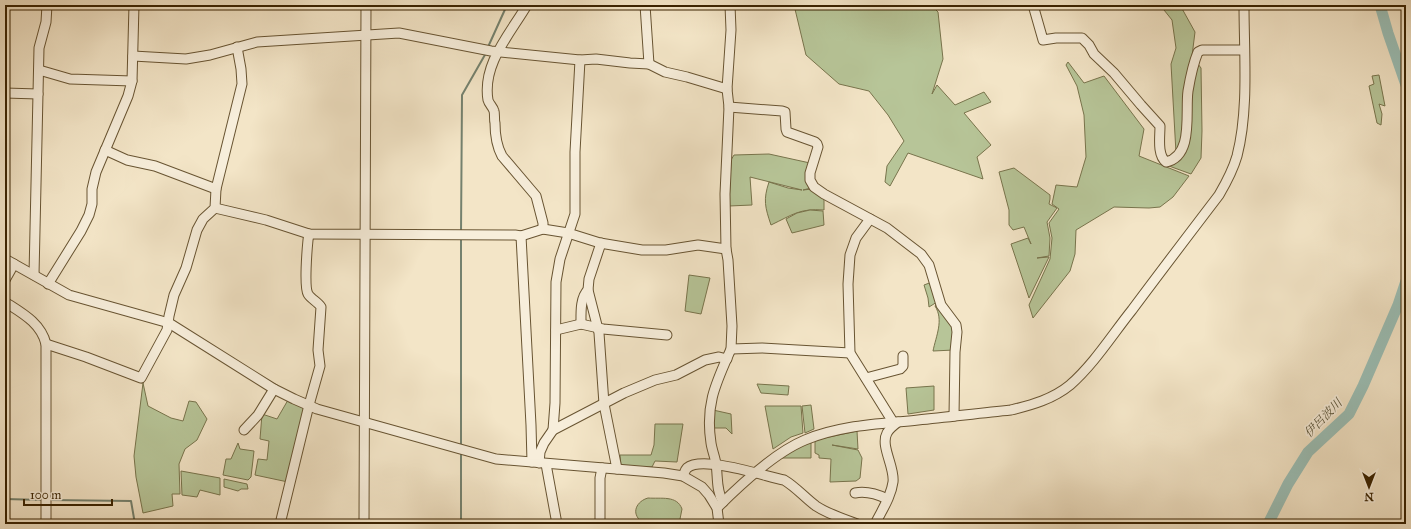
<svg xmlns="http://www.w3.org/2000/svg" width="1411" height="529" viewBox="0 0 1411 529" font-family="'IM FELL Great Primer','Noto Serif JP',serif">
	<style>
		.green { fill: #b7c598; stroke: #78744c }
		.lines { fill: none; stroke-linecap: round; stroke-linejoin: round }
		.stream { stroke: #74816e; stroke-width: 2 }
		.river { stroke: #9bbfb6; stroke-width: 11 }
		.minor-casing { stroke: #685432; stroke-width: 11 }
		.minor { stroke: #f7eedb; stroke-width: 9 }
		.labels { text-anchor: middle; stroke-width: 3.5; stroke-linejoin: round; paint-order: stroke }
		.water-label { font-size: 12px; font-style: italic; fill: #575237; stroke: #f7eedb }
	</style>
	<rect width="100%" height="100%" fill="#f3e5c7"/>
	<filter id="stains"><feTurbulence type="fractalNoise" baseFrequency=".005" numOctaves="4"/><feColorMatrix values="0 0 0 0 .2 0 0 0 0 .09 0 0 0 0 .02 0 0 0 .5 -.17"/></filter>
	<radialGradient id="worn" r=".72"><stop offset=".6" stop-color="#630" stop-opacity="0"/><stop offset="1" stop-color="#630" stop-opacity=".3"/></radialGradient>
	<!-- green -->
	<g class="green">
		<polygon points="794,5 931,5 938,12 943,59 932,94 937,85 955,105 984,92 991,102 964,113 991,145 977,157 983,179 908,153 890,186 885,182 887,166 904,141 888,115 869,91 839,84 806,55"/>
		<polygon points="1160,5 1180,5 1195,32 1192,56 1201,68 1202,131 1201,158 1191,174 1169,166 1176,153 1171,64 1176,48 1172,20"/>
		<polygon points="1068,62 1084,83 1104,76 1144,129 1139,156 1189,176 1173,197 1160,207 1149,208 1114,207 1076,230 1075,254 1070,271 1033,318 1029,305 1050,259 1052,238 1049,223 1059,209 1052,204 1056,185 1077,187 1086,157 1084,115 1077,86 1066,65"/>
		<polygon points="1379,75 1385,106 1379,104 1382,114 1381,125 1377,123 1369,86 1374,84 1372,76"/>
		<path d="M769 154 810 163 811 188 803 190 812 189 824 198V210C800 208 792 215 771 225 765 207 763 200 769 182L788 188 802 190 750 177 752 205 729 206 731 160 734 155Z"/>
		<polygon points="1014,168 1050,195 1050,199 1049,204 1057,208 1047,222 1050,238 1049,256 1037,258 1049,257 1029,298 1011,244 1028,238 1031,244 1024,227 1013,230 1009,225 1009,210 999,172"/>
		<polygon points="810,210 823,211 824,225 792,233 786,219 797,213"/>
		<polygon points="689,275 710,278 701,314 685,311"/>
		<polygon points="932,282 937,302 929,307 928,298 924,285"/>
		<path d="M938 302 955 325 954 350 933 351C936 336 944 320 935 306Z"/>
		<polygon points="143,383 148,406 171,418 183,421 189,401 196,402 207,419 197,440 185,449 179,464 180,494 172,494 173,506 143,513 136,477 134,456"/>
		<polygon points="757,384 789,386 788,395 761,393"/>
		<polygon points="934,386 934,410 908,414 906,388"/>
		<polygon points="288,400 304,407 288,482 255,475 258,459 267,460 269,441 260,439 262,414 277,419"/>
		<polygon points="811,405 814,429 805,433 802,406"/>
		<polygon points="765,406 801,406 803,433 791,437 773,449"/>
		<polygon points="713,410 731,414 732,434 726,428 712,428"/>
		<polygon points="655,424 683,424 677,462 655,461 652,467 621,466 620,455 651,455 654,445"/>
		<polygon points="857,431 858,449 832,445 858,450 862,458 860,478 856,481 830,482 831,459 819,458 819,455 815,453 815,440"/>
		<polygon points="811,441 811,458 781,458 785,454"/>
		<polygon points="238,443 240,449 254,451 251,477 248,480 223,475 226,459 231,459"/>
		<polygon points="181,471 220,478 220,495 200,490 197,497 182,495"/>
		<polygon points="224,479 247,484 248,489 241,489 238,491 224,487"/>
		<path d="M648 498C661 499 677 495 682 509L680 519C678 521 676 523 673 524 667 525 647 525 642 522 630 513 637 501 648 498Z"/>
	</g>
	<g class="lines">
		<!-- stream -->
		<g class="stream">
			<polyline points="488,47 507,5"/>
			<polyline points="461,233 462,95 486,53"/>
			<polyline points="461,447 461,237"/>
			<polyline points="5,499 43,500"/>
			<polyline points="49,500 131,501 135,524"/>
			<polyline points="461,524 461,451"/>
		</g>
		<!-- river -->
		<g class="river">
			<polyline points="1380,5 1388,33 1406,85"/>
			<polyline points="1268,524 1288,484 1308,452 1349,414 1363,386 1398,305 1406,281"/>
		</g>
		<defs>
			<g id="minor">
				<path d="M527 5C510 34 482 64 488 100 489 104 493 107 494 111 495 114 494 120 495 123 495 135 496 145 502 156L536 196 543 223V229"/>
				<polyline points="645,5 649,64"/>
				<path d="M1033 5 1043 40 1056 38H1082L1089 45 1094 54 1114 73 1141 105 1160 126C1160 137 1157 155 1166 162 1194 156 1185 112 1188 91 1190 79 1193 64 1198 52L1202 50H1244"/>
				<polyline points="133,56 186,59 210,55 257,42 399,33 491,51 580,60 596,59 630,63 649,64 665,72 687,77 727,89"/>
				<polyline points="39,70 70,79 132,81"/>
				<polyline points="5,93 38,94"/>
				<polyline points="729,107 782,111 785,112 786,129 787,132 815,142 817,144 818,147 810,173 810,180 814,187 824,194 887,228 921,254 929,265 941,305 956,325 957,332 955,352 954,416"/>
				<polyline points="105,150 127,160 155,166 216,189"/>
				<polyline points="215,208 266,220 309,234 515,235 521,236 543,229 568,233 600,243 642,250 666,250 698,245 726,249"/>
				<polyline points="870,219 856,238 850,255 848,284 850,353 893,422"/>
				<polyline points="521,236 531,425 532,462"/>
				<polyline points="601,243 589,279 588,290 599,333 604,404 617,469"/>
				<polyline points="5,259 69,295 169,323 274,389 294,399 317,409 496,459 664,473 683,476 702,487 709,495 717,508 719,524"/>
				<polyline points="34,275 39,48 46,22 47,5"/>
				<polyline points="5,280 14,264"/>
				<polyline points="48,284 81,231 89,215 92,204 92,189 96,172 128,96 132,81 134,5"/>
				<path d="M5 302C22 313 41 323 46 344V524"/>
				<path d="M581 324C581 313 580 298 588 290"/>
				<polyline points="556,330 581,324 603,329 667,335"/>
				<polyline points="46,344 86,357 141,378 167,330 169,316 174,295 186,268 197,230 203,219 215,208 216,189 242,84 241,69 237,47"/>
				<polyline points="731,349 762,348 850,353"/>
				<polyline points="866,378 900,369 903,366 903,356"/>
				<polyline points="244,430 258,415 274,389"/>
				<polyline points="553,430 555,403 556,282 560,259 575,214 575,152 580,60"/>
				<polyline points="539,463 540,452 544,443 553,430 624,393 655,380 676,375 705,360 719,357 727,359"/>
				<polyline points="546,464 557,524"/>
				<path d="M683 476C684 474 685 470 687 468 702 455 764 476 784 480 796 487 805 498 816 506 828 514 844 519 857 524"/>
				<path d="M855 493C866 491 877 494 887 499"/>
				<path d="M723 502C716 491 718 476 716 464 715 457 712 450 711 443 705 404 716 383 731 349L732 326 728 260 726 249 725 194 729 107 727 89 731 30 730 5"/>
				<path d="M717 508C739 486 776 452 805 440 840 425 881 424 918 420 949 417 980 413 1011 410 1032 405 1053 399 1070 385 1094 364 1112 335 1132 310 1161 271 1190 233 1219 195 1226 183 1233 170 1237 156 1249 110 1244 53 1244 5"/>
				<path d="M280 524 309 405 320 366 318 350 321 307C318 302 311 299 308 294 304 287 307 250 308 240L309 234"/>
				<polyline points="364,524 366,5"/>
				<polyline points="600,524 600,478 602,468"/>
				<path d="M875 524C882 510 891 497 893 482 895 467 880 446 887 433 889 429 894 425 898 422"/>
			</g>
		</defs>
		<!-- minor casing -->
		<use href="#minor" class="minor-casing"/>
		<!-- minor -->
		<use href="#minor" class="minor"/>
	</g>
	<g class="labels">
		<!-- water labels -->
		<g class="water-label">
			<text transform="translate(1323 418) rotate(-46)" y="4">伊呂波川</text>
		</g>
	</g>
	<!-- margin -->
	<rect width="1411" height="529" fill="none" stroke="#f3e5c7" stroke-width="20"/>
	<rect x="6" y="6" width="1399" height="517" fill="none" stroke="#3a2301" stroke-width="2"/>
	<rect x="10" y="10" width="1391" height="509" fill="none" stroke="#3a2301"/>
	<!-- north arrow -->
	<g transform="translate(1369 487) rotate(180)" stroke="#f7eedb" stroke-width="3" paint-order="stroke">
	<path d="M0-3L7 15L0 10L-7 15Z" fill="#3a2301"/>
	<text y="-6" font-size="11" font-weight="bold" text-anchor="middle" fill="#3a2301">N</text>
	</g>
	<!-- scale -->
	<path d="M24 499v6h88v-6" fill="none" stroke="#3a2301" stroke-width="2"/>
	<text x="30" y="499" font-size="12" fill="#3a2301" stroke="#f7eedb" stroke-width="3" paint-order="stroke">100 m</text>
	<rect width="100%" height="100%" filter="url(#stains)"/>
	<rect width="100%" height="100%" fill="url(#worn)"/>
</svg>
